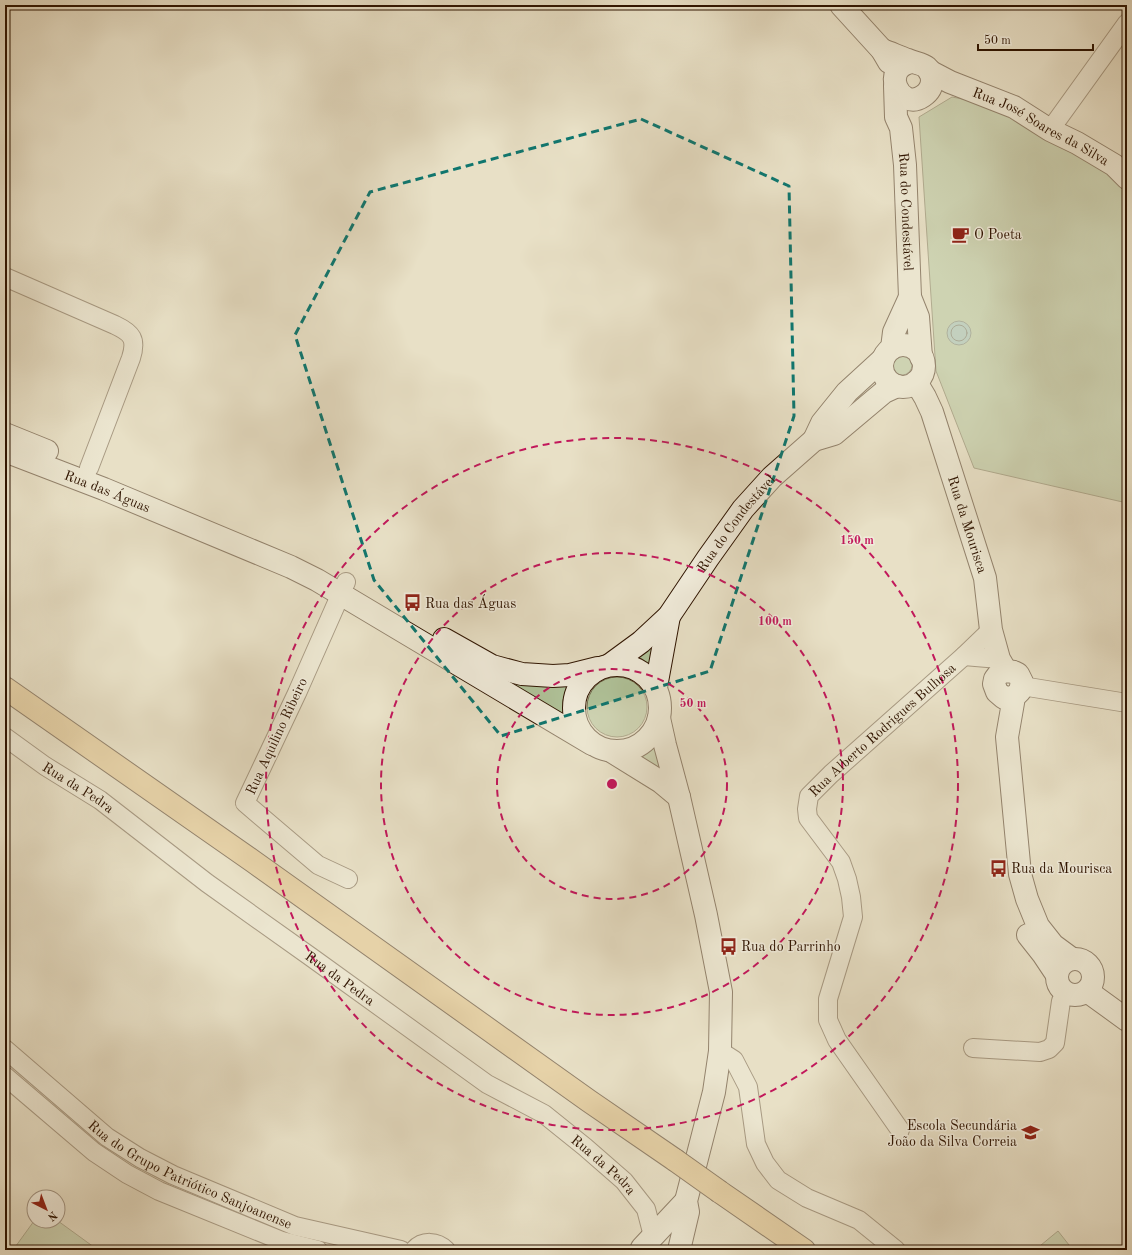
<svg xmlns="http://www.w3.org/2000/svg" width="1132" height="1255" viewBox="0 0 1132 1255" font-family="'Old Standard TT',serif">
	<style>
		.green { fill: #b0c39a; stroke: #706c4d }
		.water { fill: #97bdb3; stroke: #6d796b }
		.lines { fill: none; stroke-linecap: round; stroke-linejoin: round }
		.shore { stroke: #63685a; stroke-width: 1 }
		.street-casing { stroke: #5d4732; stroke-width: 20 }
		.secondary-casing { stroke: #2f1400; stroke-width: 24 }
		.highway-casing { stroke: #2f1400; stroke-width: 24 }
		.street { stroke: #f0ebda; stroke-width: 18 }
		.secondary { stroke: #f0ebda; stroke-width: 22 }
		.highway { stroke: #e4c083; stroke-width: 22 }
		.highway-bridge-casing { stroke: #2f1400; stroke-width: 24; stroke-linecap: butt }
		.highway-bridge { stroke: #e4c083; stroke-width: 22 }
		.marked { fill: none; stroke: #0f766e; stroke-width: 3; stroke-dasharray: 8 5; stroke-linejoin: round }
		.ring { fill: none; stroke: #c2185b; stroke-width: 2; stroke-dasharray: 7 5 }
		.labels { text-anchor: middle; stroke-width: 3; stroke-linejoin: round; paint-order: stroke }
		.street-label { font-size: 14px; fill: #2f1400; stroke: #f0ebda }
		.poi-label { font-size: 14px; fill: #2f1400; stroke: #f0ebda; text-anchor: start }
		.centre { fill: #c2185b; stroke: #f0ebda; stroke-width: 2 }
		.ring-label { font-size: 12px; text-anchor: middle; font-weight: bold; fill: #c2185b; stroke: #f0ebda; stroke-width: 3; stroke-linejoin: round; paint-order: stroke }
	</style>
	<rect width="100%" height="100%" fill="#e8e0c6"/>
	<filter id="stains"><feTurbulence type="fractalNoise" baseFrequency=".005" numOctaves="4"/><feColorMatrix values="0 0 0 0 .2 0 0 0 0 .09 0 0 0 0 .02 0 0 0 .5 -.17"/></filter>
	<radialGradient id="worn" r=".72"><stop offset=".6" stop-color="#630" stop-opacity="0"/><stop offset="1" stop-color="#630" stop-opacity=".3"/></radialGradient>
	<!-- green -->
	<g class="green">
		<polygon points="952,97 994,105 1110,172 1127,193 1127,503 974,468 936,371 919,117"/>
		<circle cx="902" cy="365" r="10"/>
		<polygon points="658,632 652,667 642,659 631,656"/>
		<polygon points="490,676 570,681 563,700 564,718"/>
		<circle cx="617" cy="707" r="30"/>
		<polygon points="655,743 665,781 633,758 647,751"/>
		<polygon points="34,1221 58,1221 98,1250 13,1250"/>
		<polygon points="1058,1231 1073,1250 1035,1250"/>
	</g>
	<!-- water -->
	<circle class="water" cx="959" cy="333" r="12"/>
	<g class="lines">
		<!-- shore -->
		<circle class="shore" cx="959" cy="333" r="8"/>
		<defs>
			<g id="street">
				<polyline points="1050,130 1127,23"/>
				<path d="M5 277 115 325C132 333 137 339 131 358L89 468"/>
				<polyline points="346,582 297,693 245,803 318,865 348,879"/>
				<polyline points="964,656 999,659"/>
				<polyline points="1022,686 1127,703"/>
				<path id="s1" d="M5 737 45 766 100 800 207 883 311 957 487 1084 544 1114 585 1147 624 1181 646 1209 653 1236"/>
				<polyline points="973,1048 1040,1052 1049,1049 1055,1043 1061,1001 1067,994"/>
				<path id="s2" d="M5 1049 107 1137 140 1158 173 1175 295 1226 401 1250"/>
				<polyline points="720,1051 734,1060 748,1087 756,1144 765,1163 778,1180 807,1198 859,1220 896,1250"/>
				<polyline points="5,1076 94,1152 127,1174 159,1191 282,1241 318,1250"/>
				<path id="s3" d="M900 1130 837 1040 828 1020V999L853 917 851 897 847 879 841 862 808 818 807 809 809 796 831 774 964 656 991 630"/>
				<path d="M414 1250C423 1240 437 1241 446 1250"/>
			</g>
			<g id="secondary">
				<polyline points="841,5 882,50 889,62"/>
				<path d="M882 50C891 53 899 57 908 60 919 65 931 63 932 80 932 87 929 92 923 96 900 112 879 68 912 62"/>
				<path id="s4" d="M929 71 950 82 1014 107 1050 130 1077 143 1114 165 1127 178"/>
				<path id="s5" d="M895 86 896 117 901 128 905 165 910 297 918 317 921 357"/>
				<circle cx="903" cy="366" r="21"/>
				<polyline points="892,348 894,332 910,297"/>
				<path id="s6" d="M916 382 925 397 932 412 985 578 991 630 999 659 1006 671"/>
				<polyline points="5,434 47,451"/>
				<polyline points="814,440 822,423 847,392 883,359"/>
				<path id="s7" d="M5 451 104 489 291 567 317 580 592 744"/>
				<polyline points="444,639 492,666 522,674 553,676 570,675 598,668"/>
				<path id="s8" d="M611 664 641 642 669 616 708 558 743 509 772 477 814 440 834 434 884 392 897 386"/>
				<circle cx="617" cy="708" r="43"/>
				<polyline points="656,687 669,616"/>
				<polyline points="1014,697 1004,698 997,692 994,684 995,679 998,675 1002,672 1006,671 1014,672 1018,674 1022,682 1020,691 1014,697 1007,737 1020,874 1027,899 1038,926 1053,945 1072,959"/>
				<polyline points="659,718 665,745 679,797 706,915 721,992 720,1051 714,1092 686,1201 688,1212 679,1250"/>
				<polyline points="611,751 661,782 679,797"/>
				<polyline points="1028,935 1043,954 1057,975"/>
				<circle cx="1075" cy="977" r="18"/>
				<polyline points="1087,991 1127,1020"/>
				<polyline points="642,1248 686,1201"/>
			</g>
			<g id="highway">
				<polyline points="5,688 254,862 589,1101 675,1160"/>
				<polyline points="720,1192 804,1250"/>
			</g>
		</defs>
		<!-- street casing -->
		<use href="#street" class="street-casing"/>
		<!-- secondary casing -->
		<use href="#secondary" class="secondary-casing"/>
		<!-- highway casing -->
		<use href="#highway" class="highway-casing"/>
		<!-- street -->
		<use href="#street" class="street"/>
		<!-- secondary -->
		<use href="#secondary" class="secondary"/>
		<!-- highway -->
		<use href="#highway" class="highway"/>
		<defs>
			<polyline id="highway-bridge" points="675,1160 720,1192"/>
		</defs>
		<!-- highway-bridge casing -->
		<use href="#highway-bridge" class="highway-bridge-casing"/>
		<!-- highway-bridge -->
		<use href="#highway-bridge" class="highway-bridge"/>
	</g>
	<!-- marked area -->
	<path d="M0 0H1132V1255H0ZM641 119 789 186 794 416 710 671 501 736 374 580 295 335 370 192Z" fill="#e8e0c6" fill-opacity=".55" fill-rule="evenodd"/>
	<path class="marked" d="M641 119 789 186 794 416 710 671 501 736 374 580 295 335 370 192Z"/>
	<!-- distance rings -->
	<g class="ring">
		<circle cx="612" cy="784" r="115"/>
		<circle cx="612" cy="784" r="231"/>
		<circle cx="612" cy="784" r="346"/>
	</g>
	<!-- icons -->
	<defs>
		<symbol id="cafe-bare" viewBox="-9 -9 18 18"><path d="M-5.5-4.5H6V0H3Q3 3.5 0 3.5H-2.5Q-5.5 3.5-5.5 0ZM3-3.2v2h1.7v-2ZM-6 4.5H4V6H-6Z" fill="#8f2418" stroke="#f0ebda" stroke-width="2.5" paint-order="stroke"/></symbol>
		<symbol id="bus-bare" viewBox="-9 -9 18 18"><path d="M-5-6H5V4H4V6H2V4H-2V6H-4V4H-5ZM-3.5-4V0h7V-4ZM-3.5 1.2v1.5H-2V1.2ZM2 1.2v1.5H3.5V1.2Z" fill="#8f2418" stroke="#f0ebda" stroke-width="2.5" paint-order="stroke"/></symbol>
		<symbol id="school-bare" viewBox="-9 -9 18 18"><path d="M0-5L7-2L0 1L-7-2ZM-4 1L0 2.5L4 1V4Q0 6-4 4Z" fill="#8f2418" stroke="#f0ebda" stroke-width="2.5" paint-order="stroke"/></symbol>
	</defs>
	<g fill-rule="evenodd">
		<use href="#cafe-bare" x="948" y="222" width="25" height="25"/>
		<use href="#bus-bare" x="400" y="590" width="25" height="25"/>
		<use href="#bus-bare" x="986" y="856" width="25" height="25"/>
		<use href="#bus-bare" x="716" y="934" width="25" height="25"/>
		<use href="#school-bare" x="1018" y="1120" width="25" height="25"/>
	</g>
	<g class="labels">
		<!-- street labels -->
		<g class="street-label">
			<text dy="5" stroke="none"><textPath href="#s4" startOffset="125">Rua José Soares da Silva</textPath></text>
			<text dy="5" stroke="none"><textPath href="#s5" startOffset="127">Rua do Condestável</textPath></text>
			<text dy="5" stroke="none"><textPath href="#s7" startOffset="110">Rua das Águas</textPath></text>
			<text dy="5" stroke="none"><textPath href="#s8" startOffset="190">Rua do Condestável</textPath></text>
			<text dy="5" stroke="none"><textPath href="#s6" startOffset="152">Rua da Mourisca</textPath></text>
			<text dy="5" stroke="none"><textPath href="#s3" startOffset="471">Rua Alberto Rodrigues Bulhosa</textPath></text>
			<text transform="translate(276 736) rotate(-65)" y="5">Rua Aquilino Ribeiro</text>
			<text dy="5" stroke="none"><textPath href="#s1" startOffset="89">Rua da Pedra</textPath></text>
			<text dy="5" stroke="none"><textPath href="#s1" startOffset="413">Rua da Pedra</textPath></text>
			<text dy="5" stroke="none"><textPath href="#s1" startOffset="737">Rua da Pedra</textPath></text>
			<text dy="5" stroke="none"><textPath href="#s2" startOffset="226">Rua do Grupo Patriótico Sanjoanense</textPath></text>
		</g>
		<!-- poi labels -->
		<g class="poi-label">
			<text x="974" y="239">O Poeta</text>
			<text x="425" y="608">Rua das Águas</text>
			<text x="1011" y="873">Rua da Mourisca</text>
			<text x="741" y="951">Rua do Parrinho</text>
			<text x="1017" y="1130" text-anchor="end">Escola Secundária<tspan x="1017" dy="16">João da Silva Correia</tspan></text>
		</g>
	</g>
	<circle cx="612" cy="784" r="6" class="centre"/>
	<g class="ring-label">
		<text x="857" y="544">150 m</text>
		<text x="775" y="625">100 m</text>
		<text x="693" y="707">50 m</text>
	</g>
	<!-- margin -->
	<rect width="1132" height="1255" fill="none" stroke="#e8e0c6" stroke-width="20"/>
	<rect x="6" y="6" width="1120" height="1243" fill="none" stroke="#2f1400" stroke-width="2"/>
	<rect x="10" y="10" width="1112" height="1235" fill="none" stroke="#2f1400"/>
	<!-- north arrow -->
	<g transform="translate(46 1209) rotate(138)"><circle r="19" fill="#f0ebda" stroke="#a39583"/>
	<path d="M0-3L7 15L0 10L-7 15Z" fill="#8f2418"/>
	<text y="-6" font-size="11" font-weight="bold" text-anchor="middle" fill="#2f1400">N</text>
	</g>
	<!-- scale -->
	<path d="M978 44v6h115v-6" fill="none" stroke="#2f1400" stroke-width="2"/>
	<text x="984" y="44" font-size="12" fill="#2f1400" stroke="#f0ebda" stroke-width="3" paint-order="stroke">50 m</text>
	<rect width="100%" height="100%" filter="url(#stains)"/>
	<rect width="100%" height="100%" fill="url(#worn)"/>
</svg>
